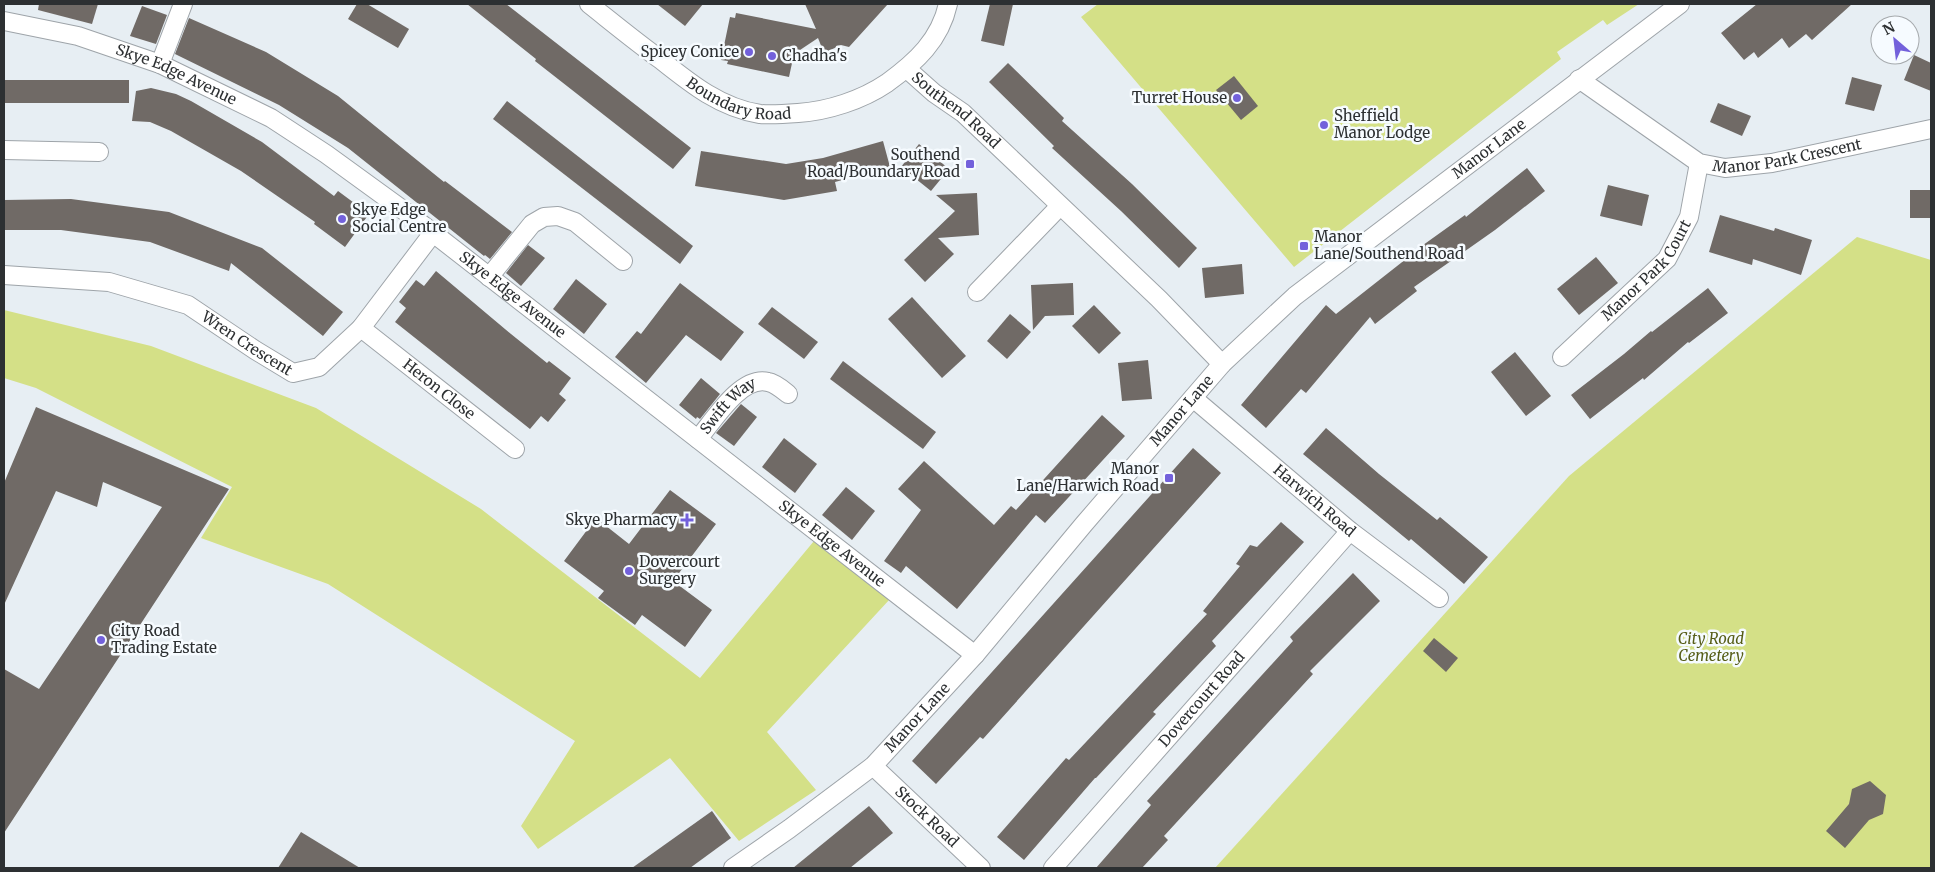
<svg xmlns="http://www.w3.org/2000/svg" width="1935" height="872" viewBox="0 0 1935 872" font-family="Merriweather,serif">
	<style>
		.green { fill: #d4e087 }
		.building { fill: #706a66 }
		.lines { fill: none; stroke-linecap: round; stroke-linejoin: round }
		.street-casing { stroke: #9ea4a9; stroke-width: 20 }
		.street { stroke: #fff; stroke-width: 18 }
		.poi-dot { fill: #7361db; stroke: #f6fbff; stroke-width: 2 }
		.labels { text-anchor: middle; stroke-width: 5; stroke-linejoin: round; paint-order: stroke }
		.poi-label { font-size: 15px; fill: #2d3032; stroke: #f6fbff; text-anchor: start }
		.street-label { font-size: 15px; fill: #2d3032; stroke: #f6fbff }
		.park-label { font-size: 15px; font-style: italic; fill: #565d17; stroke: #f6fbff }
	</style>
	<rect width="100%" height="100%" fill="#e7eef3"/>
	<!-- green -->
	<g class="green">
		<polygon points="1098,4 1639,4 1607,25 1603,20 1557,52 1561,59 1294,267 1081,17"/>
		<polygon points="1857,237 1931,260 1931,868 1215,868 1569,476"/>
		<polygon points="4,310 151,346 316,408 481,509 700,678 814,541 890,599 767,732 816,790 739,841 670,758 538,849 521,826 575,741 328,584 201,538 232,487 36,388 4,378"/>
	</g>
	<!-- building -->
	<g class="building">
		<polygon points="39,4 98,4 92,24 38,10"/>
		<polygon points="357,4 367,4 409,29 398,48 348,19"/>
		<polygon points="467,4 506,4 691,148 673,169 535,61 536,59"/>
		<polygon points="657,4 703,4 685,26"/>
		<polygon points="805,4 888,4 849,47 841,45 824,53 818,38 794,54 789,77 727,64 728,61 721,60 730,17 735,18 736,13 816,29"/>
		<polygon points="990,4 1013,4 1004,46 981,41"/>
		<polygon points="1757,4 1852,4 1812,40 1806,34 1789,48 1782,38 1758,58 1754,52 1744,60 1721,33"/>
		<polygon points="142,6 167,15 156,44 130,36"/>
		<polygon points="189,18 266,52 338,96 444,182 445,181 512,232 490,259 485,255 484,256 348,148 279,105 175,54"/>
		<polygon points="1914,55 1931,63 1931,91 1904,80"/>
		<polygon points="1008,63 1064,118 1062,121 1132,184 1197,248 1179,268 1121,211 1052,148 1054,146 989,82"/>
		<polygon points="1234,76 1258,106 1241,120 1216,90"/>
		<polygon points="1852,77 1882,85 1874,111 1845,104"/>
		<rect x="4" y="80" width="125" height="23"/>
		<polygon points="151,88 176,94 191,101 262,142 334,196 338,191 369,214 345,247 314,224 315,222 241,171 171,131 150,122 132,121 136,91"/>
		<polygon points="507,101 693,246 680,264 493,119"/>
		<polygon points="1718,103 1751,116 1742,136 1710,122"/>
		<polygon points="883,141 890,167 835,182 837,191 784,200 695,186 701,151 786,164 823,158"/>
		<polygon points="919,144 949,169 931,191 901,167"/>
		<polygon points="1527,168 1545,191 1495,230 1414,287 1417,291 1375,324 1370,317 1306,393 1301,389 1266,428 1241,405 1326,305 1336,314 1406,259 1405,258 1465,215 1466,217"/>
		<polygon points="1608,185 1649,195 1642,226 1600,216"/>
		<rect x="1910" y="190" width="21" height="28"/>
		<polygon points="977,193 979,235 938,238 954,254 925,282 904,260 955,211 936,195"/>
		<polygon points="71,199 169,212 262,248 343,312 323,336 231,263 229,271 150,242 61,230 4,230 4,200"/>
		<polygon points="1720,215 1774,231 1775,228 1812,240 1801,275 1753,259 1752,265 1709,252"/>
		<polygon points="528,245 545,258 521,286 506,273"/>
		<polygon points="1596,257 1618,283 1579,315 1557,289"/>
		<polygon points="1242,264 1244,294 1205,298 1202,268"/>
		<polygon points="436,271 511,334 547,363 549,361 571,378 559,394 566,400 548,422 541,416 530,429 395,322 406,308 399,302 416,280 424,286"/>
		<polygon points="576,279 607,304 584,334 553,309"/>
		<polygon points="680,283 744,332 721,361 686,335 646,383 615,357 637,331 641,334"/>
		<polygon points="1073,283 1074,315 1045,316 1033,330 1031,285"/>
		<polygon points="1708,288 1728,313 1689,343 1688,342 1644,380 1643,378 1590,419 1571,395 1624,354 1651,331 1652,332"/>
		<polygon points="912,297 966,356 942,378 888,319"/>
		<polygon points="1094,305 1121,333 1099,354 1072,326"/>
		<polygon points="772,307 818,342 804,359 758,324"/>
		<polygon points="1010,314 1031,332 1007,359 987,341"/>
		<polygon points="1515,352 1551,396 1526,416 1491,372"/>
		<polygon points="1148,360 1152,399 1122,401 1118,363"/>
		<polygon points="843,361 936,432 923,449 830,379"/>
		<polygon points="701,378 720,394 700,419 697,417 696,419 679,405"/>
		<polygon points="741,404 757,417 734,446 716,433"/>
		<polygon points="36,407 229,489 4,833 4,669 39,689 162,507 103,482 97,507 56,491 4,605 4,483"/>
		<polygon points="1102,415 1125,436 1045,523 1036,515 957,609 906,566 901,573 884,561 921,510 898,489 924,461 994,525 1011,506 1016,510"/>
		<polygon points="1326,428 1379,474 1437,520 1440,517 1488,557 1464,584 1411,539 1409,541 1303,454"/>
		<polygon points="784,438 817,464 795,493 762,467"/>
		<polygon points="1193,448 1221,473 983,739 980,737 936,784 912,761"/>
		<polygon points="846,487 875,511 852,540 822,515"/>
		<polygon points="670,490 716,524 673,581 712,610 685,647 642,615 635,625 598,598 604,591 564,561 596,518 629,544"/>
		<polygon points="1281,522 1304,542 1212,641 1216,646 1153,712 1156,714 1096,778 1095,778 1024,860 997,837 1066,758 1069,760 1207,614 1203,611 1240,566 1236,564 1250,545 1257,547"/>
		<polygon points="1353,573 1380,601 1310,671 1313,674 1164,836 1168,840 1142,868 1096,868 1151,805 1147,801 1293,641 1290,637"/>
		<polygon points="1434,638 1458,658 1446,672 1423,651"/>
		<polygon points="1870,781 1886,795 1883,814 1869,820 1845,848 1826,831 1849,804 1852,789"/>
		<polygon points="869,806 893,833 850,868 793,868"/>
		<polygon points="712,811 731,838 690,868 632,868"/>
		<polygon points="301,832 360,868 278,868"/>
	</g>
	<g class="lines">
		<defs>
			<g id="street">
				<path id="s1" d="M589 4C613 23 636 42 661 60 691 84 721 108 760 114 772 115 785 114 798 113 828 111 862 100 887 83 916 62 940 40 948 4"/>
				<path id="s2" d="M4 21 78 36 160 64 271 118 326 154 410 215 975 655"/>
				<polyline points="160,64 183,4"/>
				<path id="s3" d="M907 69 934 93 963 113 1159 299 1222 364"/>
				<path id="s4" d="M1579 79 1699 163 1725 168 1772 163 1931 129"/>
				<polyline points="4,150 99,152"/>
				<path id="s5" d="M4 275 109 282 188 305 255 350 293 373 319 367 361 328 433 233"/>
				<polyline points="489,277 532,224 544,217 558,216 575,222 623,261"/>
				<polyline points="977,292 1060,206"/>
				<path id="s6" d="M361 328 515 449"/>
				<path id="s7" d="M1562 357 1667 259 1689 217 1699 163"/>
				<path id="s8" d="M1193 398 1350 531 1439 598"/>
				<path id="s9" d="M698 439C714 420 741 375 768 382 775 383 783 390 788 394"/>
				<path id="s10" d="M873 766 981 868"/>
				<path id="s11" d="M733 868 789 829 873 766 975 655 1084 524 1222 364 1295 296 1680 4"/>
				<path id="s12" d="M1053 868 1350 531"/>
			</g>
		</defs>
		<!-- street casing -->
		<use href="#street" class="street-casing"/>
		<!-- street -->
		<use href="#street" class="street"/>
	</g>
	<!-- markers -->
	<g class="poi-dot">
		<circle cx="749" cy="52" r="5"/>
		<circle cx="772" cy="56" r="5"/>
		<circle cx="1237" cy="98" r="5"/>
		<circle cx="1324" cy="125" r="5"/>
		<rect x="965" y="159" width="10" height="10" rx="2.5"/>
		<circle cx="342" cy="219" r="5"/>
		<rect x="1299" y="241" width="10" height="10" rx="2.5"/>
		<rect x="1164" y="473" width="10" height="10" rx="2.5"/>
		<path d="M684.5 512.5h5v5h5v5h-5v5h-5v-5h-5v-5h5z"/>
		<circle cx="629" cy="571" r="5"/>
		<circle cx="101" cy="640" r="5"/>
	</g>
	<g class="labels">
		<!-- poi labels -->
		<g class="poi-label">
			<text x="739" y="57" text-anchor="end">Spicey Conice</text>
			<text x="782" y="61">Chadha's</text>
			<text x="1227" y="103" text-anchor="end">Turret House</text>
			<text x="1334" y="121">Sheffield<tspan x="1334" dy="17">Manor Lodge</tspan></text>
			<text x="960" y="160" text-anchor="end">Southend<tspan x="960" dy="17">Road/Boundary Road</tspan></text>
			<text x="352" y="215">Skye Edge<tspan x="352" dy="17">Social Centre</tspan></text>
			<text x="1314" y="242">Manor<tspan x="1314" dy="17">Lane/Southend Road</tspan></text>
			<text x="1159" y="474" text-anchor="end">Manor<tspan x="1159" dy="17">Lane/Harwich Road</tspan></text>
			<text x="677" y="525" text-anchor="end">Skye Pharmacy</text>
			<text x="639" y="567">Dovercourt<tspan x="639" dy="17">Surgery</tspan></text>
			<text x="111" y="636">City Road<tspan x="111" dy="17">Trading Estate</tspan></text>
		</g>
		<!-- street labels -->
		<g class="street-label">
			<text dy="5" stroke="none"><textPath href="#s2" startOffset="181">Skye Edge Avenue</textPath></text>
			<text dy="5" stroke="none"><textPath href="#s1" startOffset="181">Boundary Road</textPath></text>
			<text dy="5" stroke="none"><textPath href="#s3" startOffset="64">Southend Road</textPath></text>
			<text dy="5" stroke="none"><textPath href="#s11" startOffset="1049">Manor Lane</textPath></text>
			<text dy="5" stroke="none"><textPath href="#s4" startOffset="236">Manor Park Crescent</textPath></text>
			<text dy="5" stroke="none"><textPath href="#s7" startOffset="122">Manor Park Court</textPath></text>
			<text dy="5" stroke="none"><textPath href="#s2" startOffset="585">Skye Edge Avenue</textPath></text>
			<text dy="5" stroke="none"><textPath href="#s5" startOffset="258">Wren Crescent</textPath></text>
			<text dy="5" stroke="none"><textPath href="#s6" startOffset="99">Heron Close</textPath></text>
			<text dy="5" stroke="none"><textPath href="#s9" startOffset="45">Swift Way</textPath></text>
			<text dy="5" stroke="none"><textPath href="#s11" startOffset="644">Manor Lane</textPath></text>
			<text dy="5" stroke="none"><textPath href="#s8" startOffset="159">Harwich Road</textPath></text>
			<text dy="5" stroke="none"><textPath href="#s2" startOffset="990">Skye Edge Avenue</textPath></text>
			<text dy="5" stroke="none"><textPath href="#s12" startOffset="225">Dovercourt Road</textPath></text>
			<text dy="5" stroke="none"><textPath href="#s11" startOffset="239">Manor Lane</textPath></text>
			<text dy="5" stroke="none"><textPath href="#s10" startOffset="74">Stock Road</textPath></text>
		</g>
		<!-- park labels -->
		<g class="park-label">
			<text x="1711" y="644">City Road<tspan x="1711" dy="17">Cemetery</tspan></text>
		</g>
	</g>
	<!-- border -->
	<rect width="1935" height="872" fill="none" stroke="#2d3032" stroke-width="10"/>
	<!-- north arrow -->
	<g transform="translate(1895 40) rotate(332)"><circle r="24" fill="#f6fbff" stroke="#a6aaad"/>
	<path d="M0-4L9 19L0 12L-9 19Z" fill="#7361db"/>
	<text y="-8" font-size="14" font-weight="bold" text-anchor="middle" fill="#2d3032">N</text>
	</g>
</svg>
